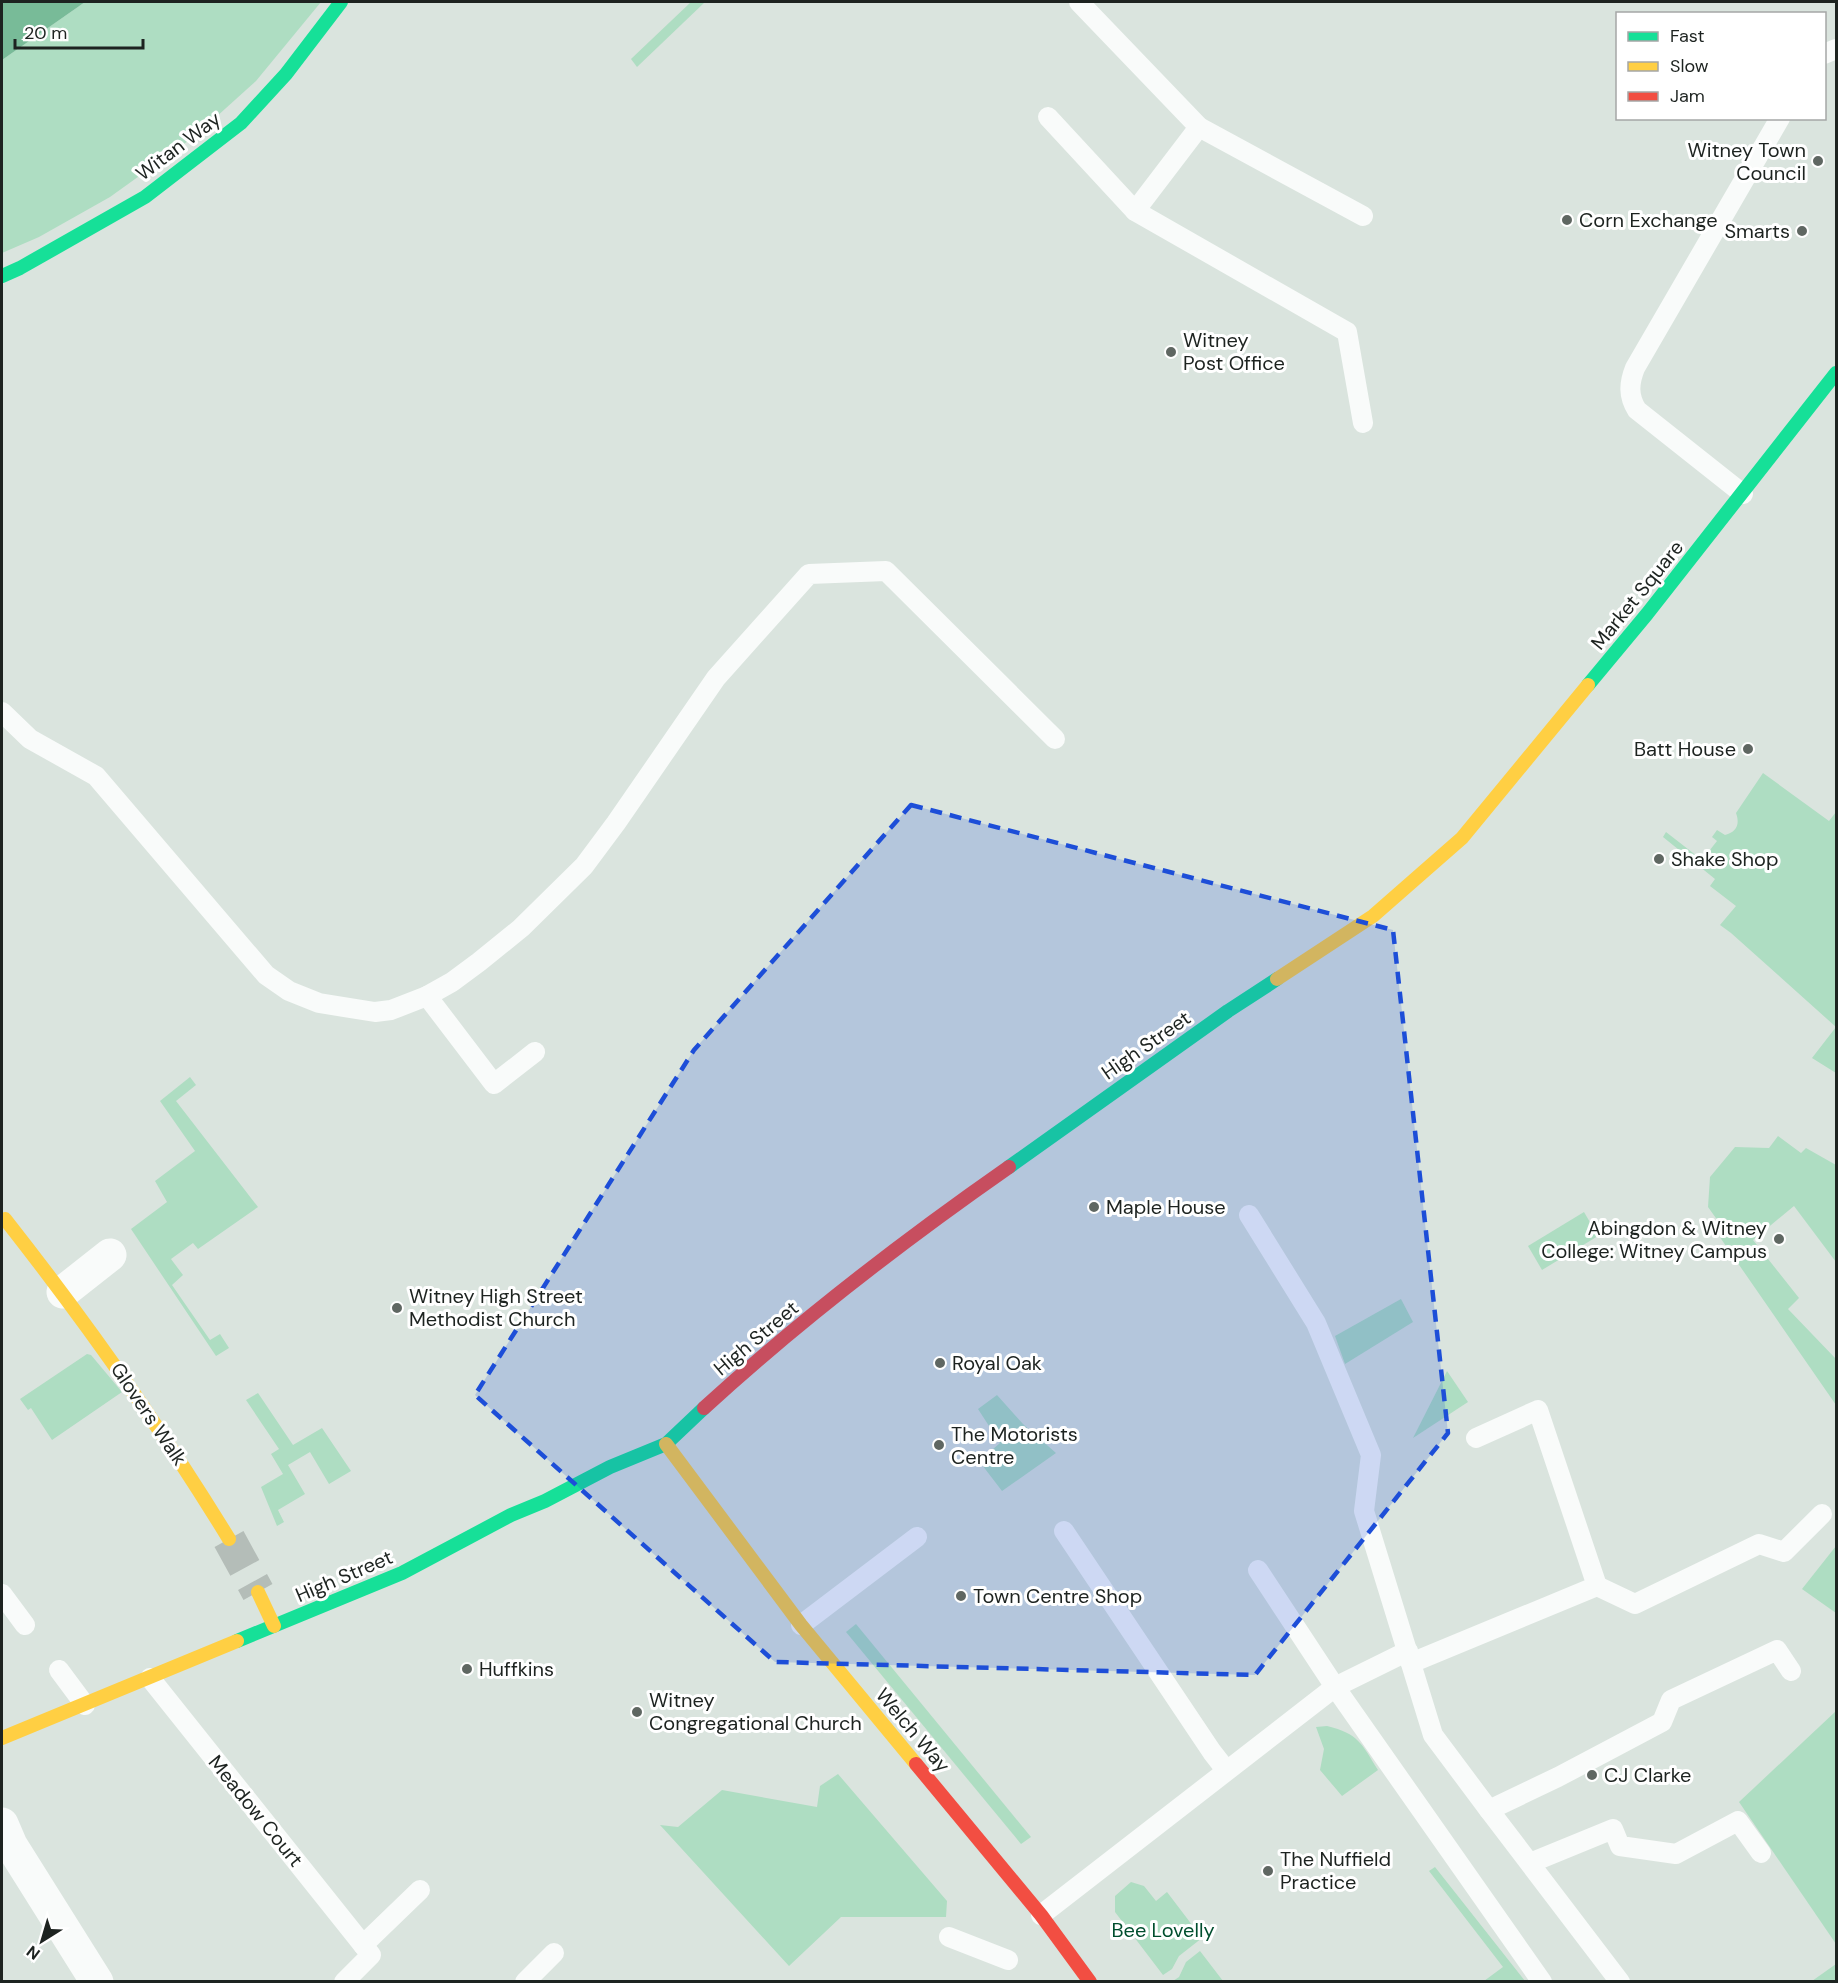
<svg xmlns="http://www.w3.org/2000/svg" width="1838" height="1983" viewBox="0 0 1838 1983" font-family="'DM Sans',sans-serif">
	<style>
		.green { fill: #aeddc2 }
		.water { fill: #78bb98 }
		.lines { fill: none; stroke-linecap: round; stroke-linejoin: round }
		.secondary-tunnel { stroke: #b4bdb8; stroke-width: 33; stroke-dasharray: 33 16; stroke-linecap: butt }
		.lane { stroke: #f9fbfa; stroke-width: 20 }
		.street { stroke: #f9fbfa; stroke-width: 33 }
		.fast { stroke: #16e098; stroke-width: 14 }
		.slow { stroke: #ffcf43; stroke-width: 14 }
		.jam { stroke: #f24e42; stroke-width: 14 }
		.marked { fill: #1d4ed8; fill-opacity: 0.2; stroke: #1d4ed8; stroke-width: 4.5; stroke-dasharray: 12 8; stroke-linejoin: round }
		.poi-dot { fill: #5f6762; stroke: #fff; stroke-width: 2 }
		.labels { text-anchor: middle; stroke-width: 6; stroke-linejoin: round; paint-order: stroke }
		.street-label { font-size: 20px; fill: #1d2320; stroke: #fff }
		.poi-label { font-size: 20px; fill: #1d2320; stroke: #fff; text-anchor: start }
		.park-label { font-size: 20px; fill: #004e2e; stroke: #fff }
	</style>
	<rect width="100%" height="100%" fill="#dae4de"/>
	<!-- green -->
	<g class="green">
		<polygon points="85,2 321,2 256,81 195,136 110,197 39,237 2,253 2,60"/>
		<polygon points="691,2 705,2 637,67 631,59"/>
		<path d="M1763 773 1829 821 1836 812V1073L1812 1058 1836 1027 1731 933 1720 925 1736 906 1710 886 1715 879 1663 837 1666 832 1702 860 1717 841 1712 837 1717 830 1725 835C1737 832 1740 824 1736 813Z"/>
		<polygon points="190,1077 196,1085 176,1101 258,1207 198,1249 193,1243 171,1259 183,1275 172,1285 210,1340 220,1334 229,1348 216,1356 131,1229 167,1202 155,1181 195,1151 160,1101"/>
		<polygon points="1778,1136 1801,1153 1806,1148 1836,1165 1836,1262 1794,1206 1753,1240 1799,1298 1788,1309 1836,1359 1836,1405 1717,1233 1723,1228 1708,1207 1710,1177 1735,1147 1769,1148"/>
		<polygon points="1584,1212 1598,1236 1542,1270 1528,1246"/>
		<polygon points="1401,1299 1413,1322 1345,1364 1335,1336"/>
		<polygon points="87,1354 91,1355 122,1392 52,1440 31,1408 28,1410 20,1399"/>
		<polygon points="1447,1371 1468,1402 1413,1438"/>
		<polygon points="258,1393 293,1445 322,1428 351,1471 329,1484 310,1452 288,1465 305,1494 278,1510 284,1522 277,1526 261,1487 283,1474 271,1454 279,1449 246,1400"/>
		<polygon points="997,1395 1023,1424 1056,1453 1002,1491 979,1461 1000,1443 978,1409"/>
		<polygon points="1836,1546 1836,1613 1802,1589"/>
		<polygon points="856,1624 1031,1837 1021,1844 846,1632"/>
		<polygon points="1836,1711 1836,1944 1739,1802"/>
		<path d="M1327 1726C1359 1734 1361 1743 1378 1770L1342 1796 1320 1770 1324 1749 1316 1727Z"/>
		<polygon points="838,1774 947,1901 946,1917 841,1917 789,1966 660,1825 678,1827 722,1790 817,1807 820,1786"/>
		<polygon points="1435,1867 1525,1981 1484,1981 1503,1967 1429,1871"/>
		<polygon points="1131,1882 1144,1886 1156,1901 1167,1892 1202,1938 1179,1956 1172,1969 1163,1975 1115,1912 1115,1896"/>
		<polygon points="1200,1951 1223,1981 1173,1981 1179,1977 1186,1962"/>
		<polygon points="1836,1964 1836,1981 1812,1981"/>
	</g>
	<!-- water -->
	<polygon class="water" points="2,2 85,2 2,60"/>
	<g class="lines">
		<!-- secondary-tunnel -->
		<polyline class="secondary-tunnel" points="229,1539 258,1592"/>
		<!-- lane -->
		<g class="lane">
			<polyline points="1079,2 1199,127 1363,216"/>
			<polyline points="1824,54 1836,49"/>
			<polyline points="1048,117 1135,211"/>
			<polyline points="1199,127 1135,211 1347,332 1363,423"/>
			<path d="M1743 494 1637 410C1628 396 1629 383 1635 368L1780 118"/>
			<polyline points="2,712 30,739 96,776 266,975 289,991 319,1003 375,1012 391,1010 427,996 452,982 479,962 521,928 584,866 616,823 716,678 809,574 886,571 1055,739"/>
			<polyline points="427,996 494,1084 535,1052"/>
			<polyline points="1249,1215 1316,1323 1371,1455 1364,1511 1433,1735 1489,1810 1558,1777 1662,1722 1671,1700 1777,1650 1791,1671"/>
			<polyline points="1064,1531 1212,1752 1226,1770"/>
			<polyline points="1258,1570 1335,1687 1542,1982"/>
			<polyline points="1597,1586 1635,1604 1759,1544 1784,1552 1822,1514"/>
			<polyline points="2,1594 25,1625"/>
			<polyline points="801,1625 917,1537"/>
			<polyline points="1411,1663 1597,1586 1538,1410 1476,1438"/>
			<polyline points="59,1670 85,1705"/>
			<polyline points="150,1678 371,1955 344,1982"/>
			<polyline points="1489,1810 1620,1982"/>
			<polyline points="1530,1863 1613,1829 1620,1846 1676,1854 1738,1821 1761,1853"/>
			<polyline points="1041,1915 1335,1687 1408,1651"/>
			<polyline points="949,1937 1008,1960"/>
			<polyline points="363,1945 420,1890"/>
			<polyline points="525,1982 554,1953"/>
		</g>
		<!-- street -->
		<g class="street">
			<polyline points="63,1292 110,1255"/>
			<polyline points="2,1824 11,1845 97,1982"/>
		</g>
		<!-- fast -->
		<g class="fast">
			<polyline points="2,276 20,268 145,197 241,123 286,74 341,2"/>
			<polyline points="1588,685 1647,614 1836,373"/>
			<polyline points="1009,1167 1228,1011 1277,979"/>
			<polyline points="237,1641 402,1573 511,1515 545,1501 610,1467 666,1444 704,1408"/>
		</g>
		<!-- slow -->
		<g class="slow">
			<polyline points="1277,979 1373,916 1462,838 1588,685"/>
			<path d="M5 1219C86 1322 161 1428 229 1539"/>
			<polyline points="666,1444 801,1625 916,1764"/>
			<polyline points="258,1592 274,1626"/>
			<polyline points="2,1738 237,1641"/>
		</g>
		<!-- jam -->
		<g class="jam">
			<path d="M704 1408C799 1321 903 1241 1009 1167"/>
			<polyline points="916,1764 1041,1915 1090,1982"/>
		</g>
	</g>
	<!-- marked area -->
	<path class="marked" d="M911 805 1393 930 1448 1433 1255 1675 775 1662 475 1395 694 1050Z"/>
	<!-- markers -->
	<g class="poi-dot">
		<circle cx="1818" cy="161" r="6"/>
		<circle cx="1567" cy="220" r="6"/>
		<circle cx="1802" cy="231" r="6"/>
		<circle cx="1171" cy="352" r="6"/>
		<circle cx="1748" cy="749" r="6"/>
		<circle cx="1659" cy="859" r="6"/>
		<circle cx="1094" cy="1207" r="6"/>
		<circle cx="1779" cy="1239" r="6"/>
		<circle cx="397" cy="1308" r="6"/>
		<circle cx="940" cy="1363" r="6"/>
		<circle cx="939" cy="1445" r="6"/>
		<circle cx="961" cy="1596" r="6"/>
		<circle cx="467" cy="1669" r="6"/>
		<circle cx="637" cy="1712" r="6"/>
		<circle cx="1592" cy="1775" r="6"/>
		<circle cx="1268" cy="1871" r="6"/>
	</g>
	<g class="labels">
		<!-- street labels -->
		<g class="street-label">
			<text transform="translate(178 146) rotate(-37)" y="7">Witan Way</text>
			<text transform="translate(1637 595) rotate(-51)" y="7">Market Square</text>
			<text transform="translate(1146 1045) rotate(-35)" y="7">High Street</text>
			<text transform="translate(756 1338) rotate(-40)" y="7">High Street</text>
			<text transform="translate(149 1414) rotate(56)" y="7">Glovers Walk</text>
			<text transform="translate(344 1576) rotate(-23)" y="7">High Street</text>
			<text transform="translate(913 1730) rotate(50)" y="7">Welch Way</text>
			<text transform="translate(256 1811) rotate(51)" y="7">Meadow Court</text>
		</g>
		<!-- poi labels -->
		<g class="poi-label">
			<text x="1806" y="157" text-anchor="end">Witney Town<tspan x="1806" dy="23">Council</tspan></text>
			<text x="1579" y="227">Corn Exchange</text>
			<text x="1790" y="238" text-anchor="end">Smarts</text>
			<text x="1183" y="347">Witney<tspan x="1183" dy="23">Post Office</tspan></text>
			<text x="1736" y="756" text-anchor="end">Batt House</text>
			<text x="1671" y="866">Shake Shop</text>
			<text x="1106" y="1214">Maple House</text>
			<text x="1767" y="1235" text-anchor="end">Abingdon &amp; Witney<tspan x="1767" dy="23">College: Witney Campus</tspan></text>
			<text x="409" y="1303">Witney High Street<tspan x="409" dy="23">Methodist Church</tspan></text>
			<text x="952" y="1370">Royal Oak</text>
			<text x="951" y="1441">The Motorists<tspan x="951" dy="23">Centre</tspan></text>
			<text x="973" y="1603">Town Centre Shop</text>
			<text x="479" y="1676">Huffkins</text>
			<text x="649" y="1707">Witney<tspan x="649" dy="23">Congregational Church</tspan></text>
			<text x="1604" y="1782">CJ Clarke</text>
			<text x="1280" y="1866">The Nuffield<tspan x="1280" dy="23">Practice</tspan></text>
		</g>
		<!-- park labels -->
		<g class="park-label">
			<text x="1163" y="1937">Bee Lovelly</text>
		</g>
	</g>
	<!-- border -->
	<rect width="1838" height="1983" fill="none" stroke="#1d2320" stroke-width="6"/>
	<!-- legend -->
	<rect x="1616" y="12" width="210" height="108" fill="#ffffff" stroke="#a5a7a6" stroke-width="1.5"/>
	<rect x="1628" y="32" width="30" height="9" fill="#16e098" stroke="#a5a7a6" stroke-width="1.5"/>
	<text x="1670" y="42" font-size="18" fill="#1d2320">Fast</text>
	<rect x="1628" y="62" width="30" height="9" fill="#ffcf43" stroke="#a5a7a6" stroke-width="1.5"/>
	<text x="1670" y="72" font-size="18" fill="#1d2320">Slow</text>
	<rect x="1628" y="92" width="30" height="9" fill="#f24e42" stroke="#a5a7a6" stroke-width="1.5"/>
	<text x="1670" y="102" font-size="18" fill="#1d2320">Jam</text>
	<!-- north arrow -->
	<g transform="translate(42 1941) rotate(217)" stroke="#ffffff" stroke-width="4.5" paint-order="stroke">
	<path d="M0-4.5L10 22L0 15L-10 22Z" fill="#1d2320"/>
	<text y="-9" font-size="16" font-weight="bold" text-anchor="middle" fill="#1d2320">N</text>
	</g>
	<!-- scale -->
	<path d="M15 39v9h128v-9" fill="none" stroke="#1d2320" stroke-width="3"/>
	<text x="24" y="39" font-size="18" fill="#1d2320" stroke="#ffffff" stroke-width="4.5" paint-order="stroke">20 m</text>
</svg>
